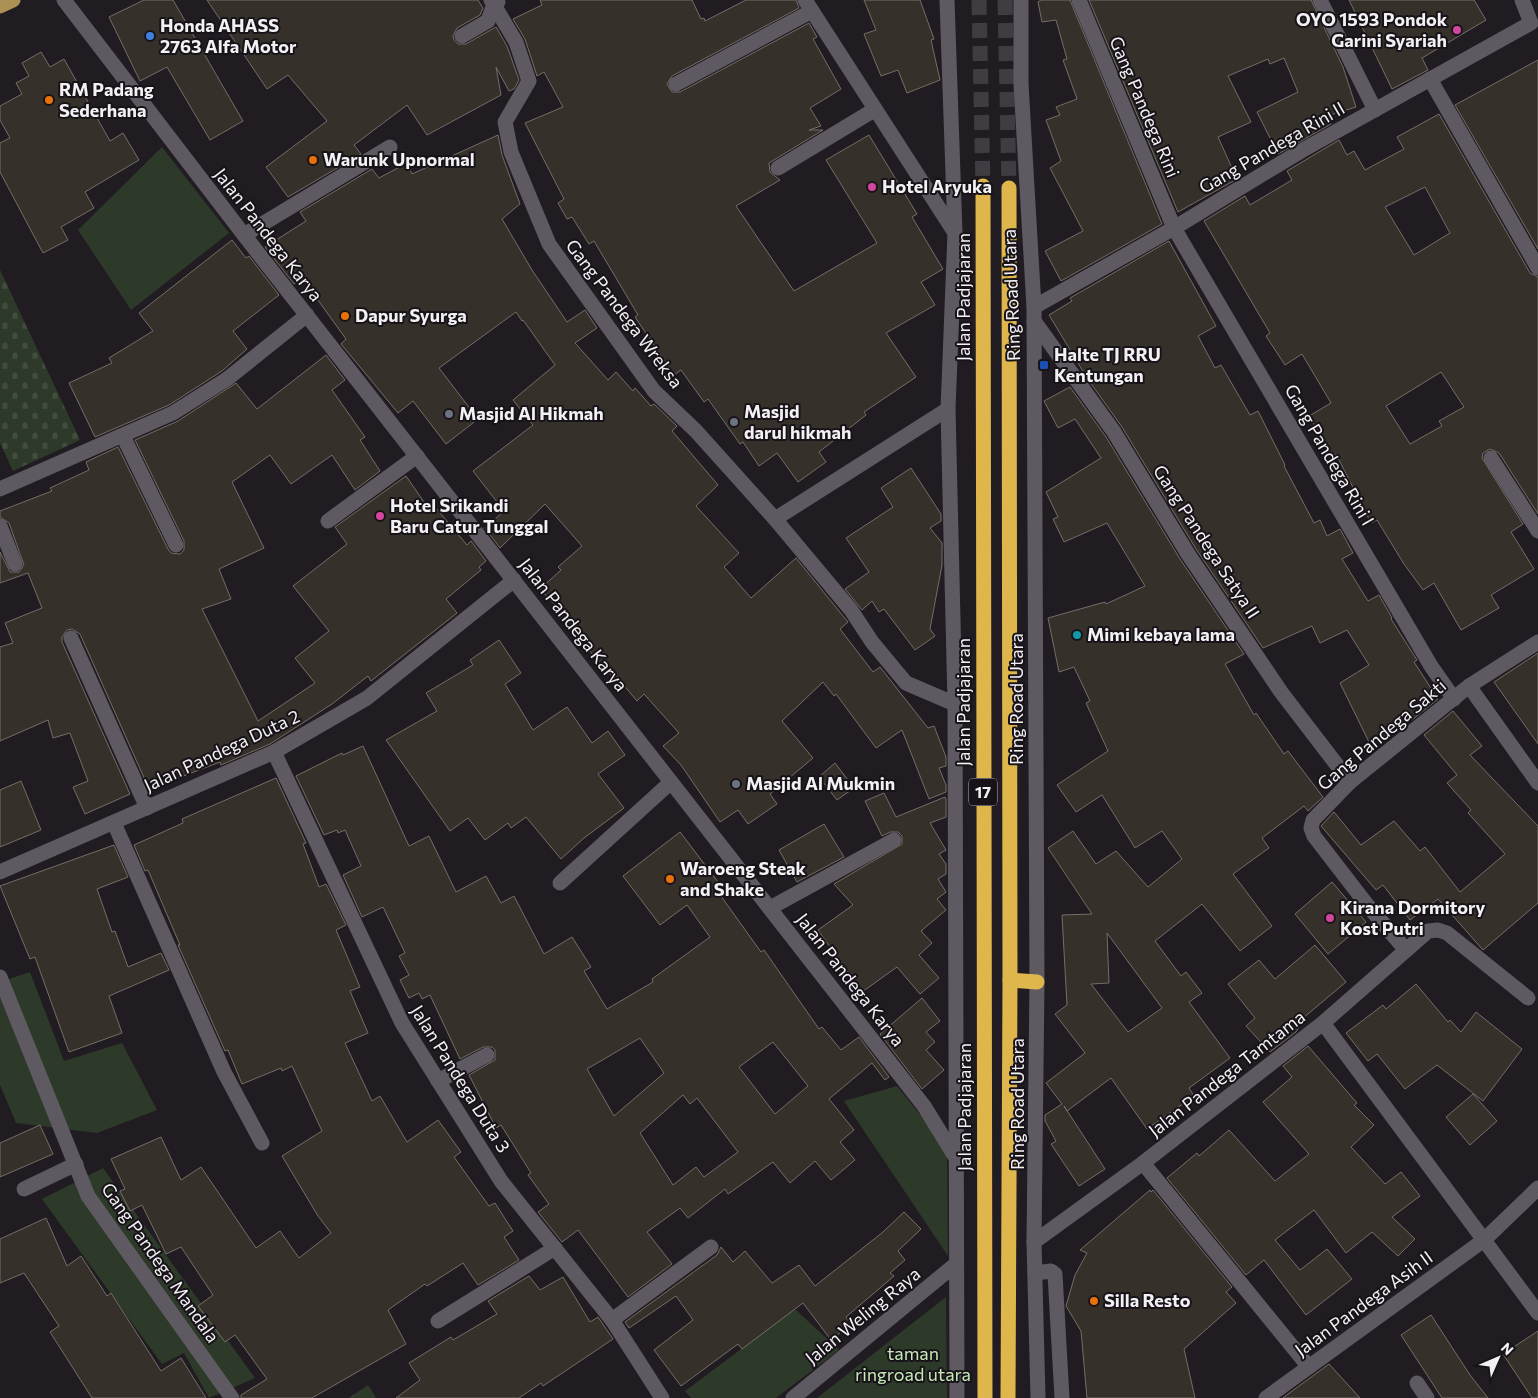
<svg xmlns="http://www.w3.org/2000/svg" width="1538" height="1398" viewBox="0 0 1538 1398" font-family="Commissioner,sans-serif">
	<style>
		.green { fill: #2e3a29 }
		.forest { fill: url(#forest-firs) }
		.cemetery { fill: url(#cemetery-stones) }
		.building { fill: #36302a; stroke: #746e68; fill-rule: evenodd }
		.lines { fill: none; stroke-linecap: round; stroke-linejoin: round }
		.highway-tunnel { stroke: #403c42; stroke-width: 15; stroke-dasharray: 15 8; stroke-linecap: butt }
		.minor { stroke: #5f5a61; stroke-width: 15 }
		.major { stroke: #ab9154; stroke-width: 15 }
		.highway { stroke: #deb64b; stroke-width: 15 }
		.hotel-dot { fill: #d1479c; stroke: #171319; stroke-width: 2 }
		.shop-dot { fill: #3f7fe0; stroke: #171319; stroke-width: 2 }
		.food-dot { fill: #e8710a; stroke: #171319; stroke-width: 2 }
		.transit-dot { fill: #1a4fb4; stroke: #171319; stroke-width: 2 }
		.worship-dot { fill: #6b7280; stroke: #171319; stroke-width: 2 }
		.culture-dot { fill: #0f9aa8; stroke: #171319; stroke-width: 2 }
		.labels { text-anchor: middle; stroke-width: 4; stroke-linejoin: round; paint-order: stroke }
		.shield { fill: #171319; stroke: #b2aeb3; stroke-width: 1 }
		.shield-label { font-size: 16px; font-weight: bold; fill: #f4f1f5 }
		.poi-label { font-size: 18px; font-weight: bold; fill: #f4f1f5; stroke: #171319; text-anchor: start }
		.street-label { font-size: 18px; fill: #f4f1f5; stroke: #171319 }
		.park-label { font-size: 18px; fill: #c6ebb7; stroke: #171319 }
	</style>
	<defs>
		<pattern id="forest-firs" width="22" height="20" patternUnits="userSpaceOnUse" patternTransform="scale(1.25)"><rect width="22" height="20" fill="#2e3a29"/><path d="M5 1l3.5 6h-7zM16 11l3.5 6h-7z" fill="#434d3e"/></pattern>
		<pattern id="cemetery-stones" width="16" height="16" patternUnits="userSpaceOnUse" patternTransform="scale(1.25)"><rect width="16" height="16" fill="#2e3a29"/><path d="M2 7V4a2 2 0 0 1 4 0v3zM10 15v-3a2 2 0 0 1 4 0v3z" fill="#434d3e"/></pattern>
	</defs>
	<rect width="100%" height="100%" fill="#201c22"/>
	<!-- green -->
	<g class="green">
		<polygon points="162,147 229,233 131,310 78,230"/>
		<polygon points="30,972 64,1061 122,1043 157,1110 97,1133 16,1123 0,1085 0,982"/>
		<polygon points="897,1086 947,1148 948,1256 844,1101"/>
		<polygon points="103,1168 255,1378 209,1398 184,1353 162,1364 42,1199"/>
		<polygon points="946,1297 947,1398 817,1398"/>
		<polygon points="795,1309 839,1350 776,1398 691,1398 685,1391"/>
	</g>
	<!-- forest -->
	<polygon class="forest" points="368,1385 376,1398 348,1398 349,1398"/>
	<!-- cemetery -->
	<polygon class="cemetery" points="0,270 80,440 13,471 0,443"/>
	<!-- building -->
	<g class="building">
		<polygon points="144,0 173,0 243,121 210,140 167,67 140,81 109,17"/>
		<polygon points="207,0 478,0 483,8 480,15 457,28 453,36 454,40 458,44 466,44 496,27 507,46 519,80 514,89 509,91 496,67 501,95 427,135 407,105 354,145 361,154 288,197 266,167 327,121 288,75 267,89"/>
		<polygon points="540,0 692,0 701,19 704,18 705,21 746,0 796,0 799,8 672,76 667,84 672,92 680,92 809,23 817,37 813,39 841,89 810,108 821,126 809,130 823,130 769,163 770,172 780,180 736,206 794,291 877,243 826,160 869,135 917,214 912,217 943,269 921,282 935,305 886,333 916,377 864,412 866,415 819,452 826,462 798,482 777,453 759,466 743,442 740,444 708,399 704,402 681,370 674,375 635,317 638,315 594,241 589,244 572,217 567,219 558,203 564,199 525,123 563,107 544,72 537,76 525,39 513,19 542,5"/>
		<polygon points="864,0 920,0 934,39 931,40 940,80 907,93 898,70 881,76 864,34 876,30"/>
		<polygon points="1041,0 1070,0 1162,224 1061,281 1045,251 1083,231 1050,168 1061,161 1046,120 1060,115 1056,107 1077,99 1063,60 1067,59 1056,20 1042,22 1038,2"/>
		<polygon points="1089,0 1311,0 1343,67 1356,107 1327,116 1331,124 1278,154 1257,112 1298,92 1284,58 1270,64 1268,59 1228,76 1251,122 1218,137 1237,179 1178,212"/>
		<polygon points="1349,0 1474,0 1486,20 1422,58 1428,70 1392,89"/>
		<polygon points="41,52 50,67 64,59 110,141 123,133 139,160 85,192 94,208 61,227 68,240 43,253 0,172 0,143 10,138 0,120 0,106 22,94 16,83 29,76 22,63"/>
		<polygon points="1538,60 1538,249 1455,105"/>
		<path d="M1439 114 1530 273 1538 277V514L1499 453 1490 449 1483 453 1482 458 1523 524 1511 532 1534 569 1491 595 1499 608 1461 630 1434 583 1423 590 1404 564 1377 520 1371 523 1336 454 1332 456 1309 416 1331 403 1302 354 1285 365 1266 336 1270 333 1204 221 1245 196 1250 205 1292 180 1287 171 1339 140 1347 155 1354 151 1365 170 1404 149 1397 137ZM1425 187 1450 233 1414 255 1385 207ZM1441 372 1464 407 1439 421 1442 426 1410 444 1386 406Z"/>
		<polygon points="498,135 502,155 520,204 502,219 532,270 567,322 585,310 597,328 575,343 608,380 616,372 633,391 635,388 651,406 654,404 677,426 672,431 718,485 696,506 739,553 724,567 751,598 796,558 843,616 848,622 840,629 873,672 880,667 928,728 934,726 946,757 946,766 939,768 946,785 946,792 929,799 902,730 876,748 836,694 834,696 823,682 782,721 813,758 770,794 777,804 748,824 738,810 720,822 681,765 663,746 679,733 644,694 637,701 616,676 614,678 557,615 561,612 540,589 561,570 558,567 582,546 545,504 500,548 485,528 504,511 473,471 533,425 513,400 555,365 523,320 522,321 516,312 439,368 478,419 446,444 413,401 398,413 341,344 346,339 302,278 294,284 265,247 306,221 300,212 372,169 379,178 407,163 412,174"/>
		<polygon points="232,240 246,258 249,256 279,295 233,331 247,349 222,371 169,405 95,437 69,383 112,363 109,358 153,331 139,313"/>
		<polygon points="1169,241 1216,326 1198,336 1215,368 1221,365 1250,415 1258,411 1285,465 1284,466 1314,523 1320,520 1327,536 1340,529 1353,553 1342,559 1368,601 1379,595 1392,618 1391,619 1417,660 1414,662 1438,699 1412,720 1410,719 1381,739 1379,736 1370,744 1340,683 1369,665 1347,630 1320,643 1312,626 1263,648 1196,549 1122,427 1087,378 1049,315 1072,301 1070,298"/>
		<polygon points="326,355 345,380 332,390 365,437 360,440 380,471 355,490 332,455 291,484 270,455 232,482 264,548 219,569 231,599 202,609 258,721 315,683 295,658 329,631 293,586 347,544 335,527 406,476 431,512 436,508 467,545 471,541 486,561 479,567 481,570 446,599 457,613 371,681 368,676 332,704 270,744 221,765 220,762 149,789 80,634 72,629 67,630 62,637 62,642 130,794 85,814 73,787 88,781 70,733 53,738 48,720 0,741 0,647 13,643 5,623 42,608 28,573 0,583 0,552 10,572 19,572 24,565 9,523 0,517 0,511 52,491 50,488 89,470 86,462 118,447 168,549 171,553 180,554 184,550 184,541 135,440 178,421 236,383 257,409"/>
		<path d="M1070 387 1106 437 1180 559 1244 654 1225 664 1254 715 1256 713 1284 754 1288 751 1323 797 1308 811 1304 806 1262 838 1269 848 1233 874 1272 926 1240 951 1202 904 1155 941 1181 976 1186 972 1202 993 1189 1002 1230 1058 1189 1088 1194 1096 1147 1129 1111 1078 1067 1111 1064 1106 1105 1169 1079 1186 1051 1144 1056 1141 1045 1121V1115L1062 1104 1046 1083 1085 1053 1055 1014 1067 1005 1062 915 1092 914 1048 848 1073 831 1096 864 1116 851 1148 887 1182 859 1162 831 1135 848 1102 795 1076 812 1057 785 1108 751 1086 703 1090 701 1074 667 1059 672 1048 618 1105 602 1106 604 1145 586 1107 523 1064 542 1053 519 1058 517 1046 492 1101 458 1075 419 1058 428 1044 401ZM1107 933 1162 1008 1128 1032 1091 984 1109 983Z"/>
		<polygon points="911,468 941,514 941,521 930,528 942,543 942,565 930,629 935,636 915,650 884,609 879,612 872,601 862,610 845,589 869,572 846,538 893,507 881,488"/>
		<polygon points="499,640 521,673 505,684 533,730 567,707 592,743 608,731 625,755 598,774 624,808 584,838 561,859 526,817 511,828 508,823 485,840 468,818 450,831 386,740 437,711 426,693 473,665 470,660"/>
		<polygon points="1538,653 1538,744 1494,682"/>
		<polygon points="1453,711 1482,746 1470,755 1538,826 1538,903 1483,950 1438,899 1410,920 1383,885 1376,890 1321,826 1334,812 1361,845 1394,821 1420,851 1425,847 1460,892 1505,854 1468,813 1471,810 1447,783 1457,775 1424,735"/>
		<path d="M363 746 409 846 429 836 456 892 486 876 501 903 514 896 544 954 572 937 591 967 584 971 607 1009 653 982 652 979 710 937 687 905 660 925 623 876 680 832 718 882 713 885 761 952 764 950 819 1029 822 1027 841 1050 859 1037 889 1077 885 1080 872 1063 829 1099 854 1130 840 1142 855 1160 831 1180 815 1161 790 1183 773 1162 728 1194 725 1189 688 1218 680 1208 647 1232 672 1264 628 1297 578 1230 562 1242 538 1212 549 1204 528 1175 531 1173 501 1125 496 1128 469 1075 495 1060V1050L492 1047H483L460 1059 430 995 422 999 419 993 409 998 400 980 409 975 399 956 405 953 383 907 362 917 343 875 361 866 345 830 338 833 337 830 324 835 296 776 342 753 343 755ZM640 1038 664 1073 614 1116 587 1069ZM773 1042 808 1086 775 1114 739 1067ZM683 1095 690 1104 697 1098 738 1152 704 1177 696 1167 673 1185 640 1133Z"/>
		<polygon points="835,763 854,788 837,800 819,777"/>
		<polygon points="276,778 306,843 303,844 319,887 326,884 346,925 336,930 360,987 350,991 368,1033 345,1043 372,1101 380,1096 407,1142 438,1120 461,1152 454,1157 489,1206 495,1203 513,1231 504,1237 519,1260 478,1285 463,1263 427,1286 425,1284 388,1310 406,1344 312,1398 241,1398 241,1395 267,1379 235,1335 225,1342 198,1306 213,1295 181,1247 166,1254 142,1205 130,1211 120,1191 125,1189 111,1159 161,1137 181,1180 201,1167 256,1248 280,1231 299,1258 331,1233 318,1216 282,1156 322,1131 292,1066 282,1071 281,1068 242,1084 228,1050 225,1051 178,945 180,945 148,870 145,871 134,845 183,823 182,819"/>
		<polygon points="21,781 41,830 0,847 0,790"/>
		<polygon points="884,793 896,817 945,797 946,799 946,817 930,823 946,850 939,854 946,864 946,874 938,879 946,892 937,899 946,910 921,931 932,943 919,955 939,978 920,994 897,967 862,992 818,930 853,905 834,884 902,844 902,836 898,832 890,832 882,836 865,801"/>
		<polygon points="824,824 844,857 797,882 779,850"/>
		<polygon points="114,845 128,877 97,889 112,932 115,931 128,967 161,953 169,970 109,996 122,1033 69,1052 35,957 30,959 0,886"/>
		<polygon points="1332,882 1366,922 1328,954 1295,914"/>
		<polygon points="1315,945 1346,982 1296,1024 1299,1027 1296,1032 1270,1052 1246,1026 1255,1018 1228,984 1259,960 1275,979"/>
		<polygon points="1416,984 1448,1022 1450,1020 1461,1032 1476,1012 1522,1049 1483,1101 1437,1065 1405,1089 1377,1054 1368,1061 1346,1033 1383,1005 1386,1009"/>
		<polygon points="922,998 940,1021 926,1032 935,1042 926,1050 944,1070 922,1089 880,1034"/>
		<polygon points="1308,1046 1357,1103 1354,1105 1374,1125 1351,1147 1385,1184 1401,1172 1420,1196 1392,1217 1415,1239 1398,1256 1372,1232 1346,1253 1314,1210 1275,1240 1300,1270 1327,1249 1352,1279 1306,1315 1264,1260 1246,1275 1167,1178 1197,1153 1199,1156 1229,1130 1275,1181 1309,1154 1263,1102 1292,1077 1283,1066"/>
		<polygon points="1473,1094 1497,1121 1470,1145 1446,1117"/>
		<polygon points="40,1125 53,1154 0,1177 0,1143"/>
		<polygon points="1150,1190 1151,1192 1153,1190 1232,1287 1226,1292 1236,1303 1184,1349 1195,1398 1087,1398 1081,1331 1066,1306 1075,1275 1087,1253 1080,1250"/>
		<polygon points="904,1212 921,1229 898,1251 905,1260 890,1273 894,1276 846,1317 851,1324 831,1340 803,1303 742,1349 738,1344 681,1386 654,1350 693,1320 676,1296 629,1328 625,1322 717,1255 721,1247 733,1262 745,1251 772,1283 799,1265 815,1286 883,1232"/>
		<polygon points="46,1218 67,1266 81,1256 107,1296 111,1293 161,1371 181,1358 206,1398 92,1398 50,1332 59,1326 24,1273 0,1283 0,1239"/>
		<polygon points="529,1276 540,1290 563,1277 590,1322 598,1317 613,1339 543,1386 541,1383 519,1398 396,1398 420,1380 409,1363 451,1337 453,1340 497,1314 488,1301"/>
		<polygon points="1431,1315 1470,1375 1488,1398 1442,1398 1401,1335"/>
		<polygon points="1538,1331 1538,1398 1532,1398 1503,1354"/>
		<polygon points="1329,1364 1360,1398 1283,1398 1288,1394"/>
	</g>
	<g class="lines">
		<!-- highway-tunnel -->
		<g class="highway-tunnel">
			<polyline points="979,0 983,186"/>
			<polyline points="1005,0 1009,188"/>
		</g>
		<!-- minor -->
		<g class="minor">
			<polyline points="64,0 244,235 924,1106 956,1158"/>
			<polyline points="491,0 516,42 529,81 505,122 511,152 549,244 654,391 696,431 775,519 851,610 872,642 906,683 955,704"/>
			<polyline points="805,0 955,233"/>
			<polyline points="947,0 955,233 948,409 955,704 957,1398"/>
			<polyline points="1021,0 1021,84 1034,307 1037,982 1034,1242 1038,1398"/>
			<polyline points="1079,0 1174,228 1431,666 1454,699"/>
			<polyline points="1320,0 1375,110"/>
			<polyline points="462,36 488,21 494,4 498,2"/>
			<polyline points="1430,79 1538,268"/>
			<polyline points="676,84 812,11"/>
			<polyline points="778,168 874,110"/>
			<polyline points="244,235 390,147"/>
			<polyline points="1034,307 1174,228 1301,151 1531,23 1522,0"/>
			<polyline points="1034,321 1114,432 1188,554 1281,692 1350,782"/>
			<polyline points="123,436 176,545"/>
			<polyline points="1491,458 1538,531"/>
			<polyline points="0,489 173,413 227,379 307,315"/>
			<polyline points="775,519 948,409"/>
			<polyline points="328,521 417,456"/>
			<polyline points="0,526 15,564"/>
			<polyline points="71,638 147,808"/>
			<polyline points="1469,686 1538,783"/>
			<polyline points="274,752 402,1023 501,1181 612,1320 662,1398"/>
			<polyline points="114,823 224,1072 262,1143"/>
			<polyline points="0,872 274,752 367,698 514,580"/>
			<polyline points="560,883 671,782"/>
			<polyline points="770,908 894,840"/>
			<polyline points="1406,950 1368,906 1314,836 1311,828 1313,820 1350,782 1469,686 1538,642"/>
			<polyline points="0,977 88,1196 232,1398"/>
			<polyline points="1323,1023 1538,1313"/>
			<polyline points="438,1081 487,1055"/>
			<polyline points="1143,1163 1309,1367"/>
			<polyline points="24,1189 76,1164"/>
			<polyline points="1034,1242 1143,1163 1323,1023 1428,931 1438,930 1447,933 1528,998"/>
			<polyline points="1035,1273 1051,1271 1055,1274 1062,1398"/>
			<polyline points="612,1320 711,1247"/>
			<polyline points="438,1321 555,1248"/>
			<polyline points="1417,1383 1427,1398"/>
			<polyline points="793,1398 956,1264"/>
			<polyline points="1266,1398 1484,1240 1538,1188"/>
		</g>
		<!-- major -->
		<polyline class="major" points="0,6 13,0"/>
		<!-- highway -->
		<g class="highway">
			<polyline points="983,186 985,1398"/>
			<polyline points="1010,980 1037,982"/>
			<polyline points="1008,1398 1010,980 1009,188"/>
		</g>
	</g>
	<!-- markers -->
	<g class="hotel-dot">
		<circle cx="1457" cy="30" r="5"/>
		<circle cx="872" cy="187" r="5"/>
		<circle cx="380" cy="516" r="5"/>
		<circle cx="1330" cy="918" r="5"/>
	</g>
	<circle class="shop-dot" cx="150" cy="36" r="5"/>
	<g class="food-dot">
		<circle cx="49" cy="100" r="5"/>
		<circle cx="313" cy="160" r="5"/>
		<circle cx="345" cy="316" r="5"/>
		<circle cx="670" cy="879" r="5"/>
		<circle cx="1094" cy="1301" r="5"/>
	</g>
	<rect class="transit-dot" x="1039" y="360" width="10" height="10" rx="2.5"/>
	<g class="worship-dot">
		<circle cx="449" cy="414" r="5"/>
		<circle cx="734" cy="422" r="5"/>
		<circle cx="736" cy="784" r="5"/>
	</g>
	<circle class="culture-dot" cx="1077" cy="635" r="5"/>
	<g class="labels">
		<!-- shield labels -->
		<rect class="shield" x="969" y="778.5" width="28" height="27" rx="4"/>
		<g class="shield-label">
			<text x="983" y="798">17</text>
		</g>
		<!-- poi labels -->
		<g class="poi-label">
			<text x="1447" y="26" text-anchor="end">OYO 1593 Pondok<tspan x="1447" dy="21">Garini Syariah</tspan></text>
			<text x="160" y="32">Honda AHASS<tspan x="160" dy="21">2763 Alfa Motor</tspan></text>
			<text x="59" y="96">RM Padang<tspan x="59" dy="21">Sederhana</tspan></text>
			<text x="323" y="166">Warunk Upnormal</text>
			<text x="882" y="193">Hotel Aryuka</text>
			<text x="355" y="322">Dapur Syurga</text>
			<text x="1054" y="361">Halte TJ RRU<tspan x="1054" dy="21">Kentungan</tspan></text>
			<text x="744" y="418">Masjid<tspan x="744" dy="21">darul hikmah</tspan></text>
			<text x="459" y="420">Masjid Al Hikmah</text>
			<text x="390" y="512">Hotel Srikandi<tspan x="390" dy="21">Baru Catur Tunggal</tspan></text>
			<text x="1087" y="641">Mimi kebaya lama</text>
			<text x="746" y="790">Masjid Al Mukmin</text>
			<text x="680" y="875">Waroeng Steak<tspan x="680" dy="21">and Shake</tspan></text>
			<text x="1340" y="914">Kirana Dormitory<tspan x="1340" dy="21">Kost Putri</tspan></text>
			<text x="1104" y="1307">Silla Resto</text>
		</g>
		<!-- street labels -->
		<g class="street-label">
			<text transform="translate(1144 107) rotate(67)" y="6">Gang Pandega Rini</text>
			<text transform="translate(1272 148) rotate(-30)" y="6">Gang Pandega Rini II</text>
			<text transform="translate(268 235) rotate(52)" y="6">Jalan Pandega Karya</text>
			<text transform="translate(1012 295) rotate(-92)" y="6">Ring Road Utara</text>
			<text transform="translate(964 297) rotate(-90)" y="6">Jalan Padjajaran</text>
			<text transform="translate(624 314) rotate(53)" y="6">Gang Pandega Wreksa</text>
			<text transform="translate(1329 455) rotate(60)" y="6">Gang Pandega Rini I</text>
			<text transform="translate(1206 542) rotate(57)" y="6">Gang Pandega Satya II</text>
			<text transform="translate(573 625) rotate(52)" y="6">Jalan Pandega Karya</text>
			<text transform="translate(1017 699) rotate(-90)" y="6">Ring Road Utara</text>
			<text transform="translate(964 702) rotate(-90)" y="6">Jalan Padjajaran</text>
			<text transform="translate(1382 735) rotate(-40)" y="6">Gang Pandega Sakti</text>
			<text transform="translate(222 751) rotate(-25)" y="6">Jalan Pandega Duta 2</text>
			<text transform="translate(850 980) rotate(52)" y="6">Jalan Pandega Karya</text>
			<text transform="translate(1227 1074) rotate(-38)" y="6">Jalan Pandega Tamtama</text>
			<text transform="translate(460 1079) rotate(58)" y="6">Jalan Pandega Duta 3</text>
			<text transform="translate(1018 1104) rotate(-90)" y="6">Ring Road Utara</text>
			<text transform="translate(965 1107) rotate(-90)" y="6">Jalan Padjajaran</text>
			<text transform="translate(160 1263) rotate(55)" y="6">Gang Pandega Mandala</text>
			<text transform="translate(1364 1304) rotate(-36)" y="6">Jalan Pandega Asih II</text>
			<text transform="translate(863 1316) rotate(-39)" y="6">Jalan Weling Raya</text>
		</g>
		<!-- park labels -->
		<g class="park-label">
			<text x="913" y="1360">taman<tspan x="913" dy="21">ringroad utara</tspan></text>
		</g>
	</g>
	<!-- north arrow -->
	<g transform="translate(1498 1358) rotate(45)" stroke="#171319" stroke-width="4" paint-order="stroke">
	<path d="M0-4L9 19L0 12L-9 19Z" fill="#f4f1f5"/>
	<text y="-8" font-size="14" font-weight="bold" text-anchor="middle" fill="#f4f1f5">N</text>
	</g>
</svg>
